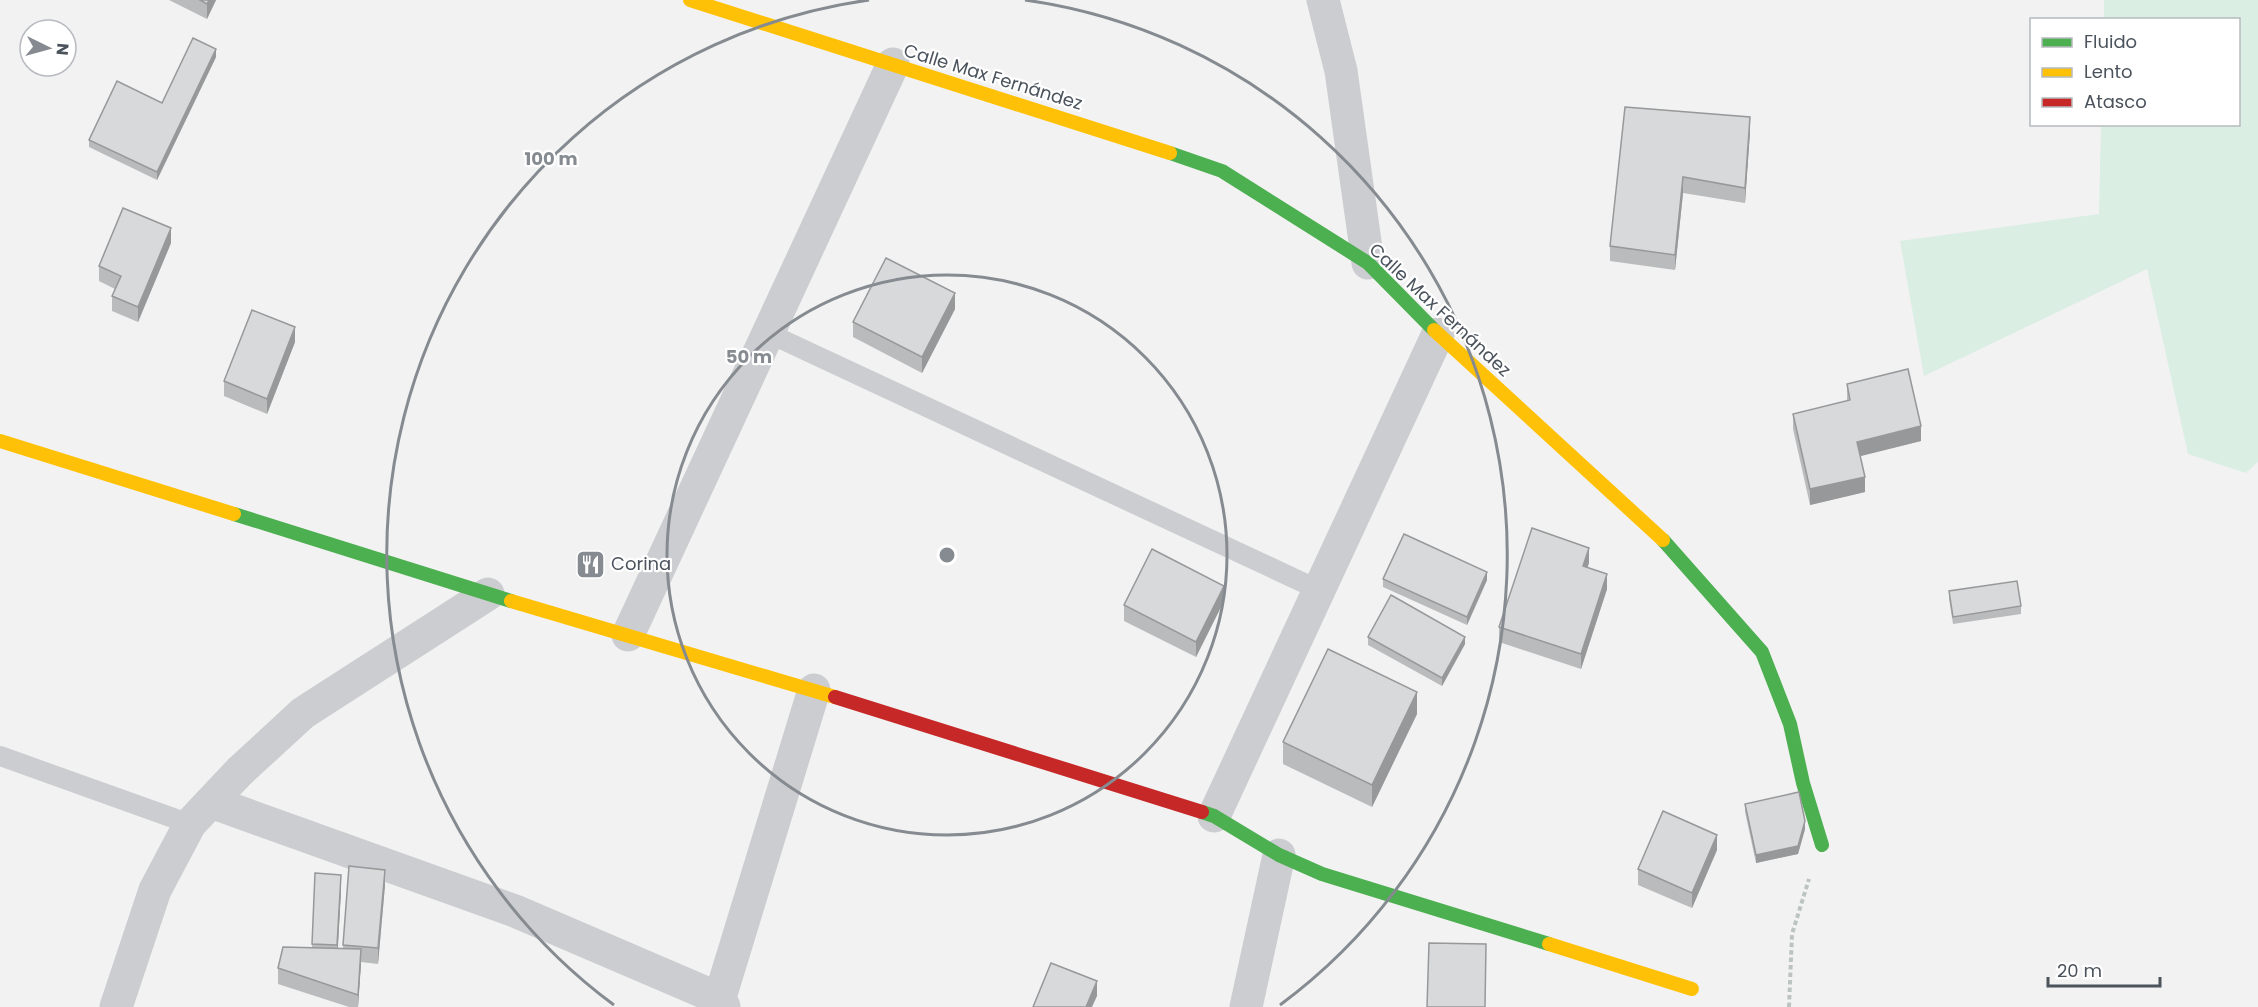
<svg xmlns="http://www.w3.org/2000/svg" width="2258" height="1007" viewBox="0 0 2258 1007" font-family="Poppins,sans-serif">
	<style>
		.green { fill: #daeee3 }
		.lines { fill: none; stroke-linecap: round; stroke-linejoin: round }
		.path { stroke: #bcc4c2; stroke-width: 4; stroke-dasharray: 4.5 3; stroke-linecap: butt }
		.lane { stroke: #cccdd0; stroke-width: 20 }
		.street { stroke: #cccdd0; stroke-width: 33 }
		.fast { stroke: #4caf50; stroke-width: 14 }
		.slow { stroke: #ffc107; stroke-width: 14 }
		.jam { stroke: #c62828; stroke-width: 14 }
		.wall { fill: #babbbc }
		.shaded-wall { fill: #979899 }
		.building { fill: #d8d9db; stroke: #979899; stroke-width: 1.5 }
		.ring { fill: none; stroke: #858b90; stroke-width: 3 }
		.labels { text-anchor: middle; stroke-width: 4.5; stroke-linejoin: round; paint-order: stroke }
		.street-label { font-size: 18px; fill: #4b535c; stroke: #fff }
		.poi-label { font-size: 18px; fill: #4b535c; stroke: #fff; text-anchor: start }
		.centre { fill: #858b90; stroke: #fff; stroke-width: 3 }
		.ring-label { font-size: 18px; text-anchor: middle; font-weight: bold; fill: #858b90; stroke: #fff; stroke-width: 4.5; stroke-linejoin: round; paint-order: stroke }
	</style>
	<rect width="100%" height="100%" fill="#f2f2f2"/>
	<!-- green -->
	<polygon class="green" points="2104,0 2258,0 2258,462 2246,473 2188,454 2147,269 1924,376 1900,241 2099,214 2101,125 2238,124 2238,20 2104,19"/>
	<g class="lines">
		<!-- path -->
		<polyline class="path" points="1789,1007 1792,934 1809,879"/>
		<!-- lane -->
		<g class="lane">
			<polyline points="768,333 1319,590"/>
			<polyline points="0,756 190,824"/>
		</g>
		<!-- street -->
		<g class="street">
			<polyline points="1323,0 1341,71 1368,263"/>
			<polyline points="628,635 893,64"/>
			<polyline points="211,802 515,911 720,999 724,1007"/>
			<polyline points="1214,816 1438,334"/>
			<polyline points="116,1007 155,890 190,824 239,772 303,713 488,594"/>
			<polyline points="717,1007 814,690"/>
			<polyline points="1246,1007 1279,855"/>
		</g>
		<!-- fast -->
		<g class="fast">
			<polyline points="1170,153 1222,171 1368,263 1434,330"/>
			<polyline points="234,514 511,601"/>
			<polyline points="1663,540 1762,652 1790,724 1803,783 1822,845"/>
			<polyline points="1202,812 1214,816 1279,855 1322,874 1549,944"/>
		</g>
		<!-- slow -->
		<g class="slow">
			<polyline points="690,0 1170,153"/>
			<polyline points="1434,330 1663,540"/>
			<polyline points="0,441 234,514"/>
			<polyline points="511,601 835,697"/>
			<polyline points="1549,944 1692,989"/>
		</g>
		<!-- jam -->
		<polyline class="jam" points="835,697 1202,812"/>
	</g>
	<!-- wall -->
	<g class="wall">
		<polygon points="169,0 216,0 207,19"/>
		<polygon points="216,57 157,180 89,147 89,140 162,103"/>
		<polygon points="1625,107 1750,132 1745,203 1683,193 1675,270 1610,261 1610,246"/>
		<polygon points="171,243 138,322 112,311 112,296 115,289 99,281 99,266"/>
		<polygon points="955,309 922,373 853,337 853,322"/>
		<polygon points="295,342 267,414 224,396 224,381"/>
		<polygon points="1847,384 1921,441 1860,456 1865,492 1810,505 1793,429 1793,414 1847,401"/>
		<polygon points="1589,563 1587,567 1607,589 1581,669 1499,642 1499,627"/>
		<polygon points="1383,579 1487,580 1467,625 1383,587"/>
		<polygon points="1949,591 2021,606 2021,614 1953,624 1949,599"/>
		<polygon points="1224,601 1196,657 1124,621 1124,605"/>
		<polygon points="1368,637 1465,644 1442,686 1368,645"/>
		<polygon points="1417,714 1372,807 1283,764 1283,742"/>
		<polygon points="1745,804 1805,829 1798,854 1756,863 1745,812"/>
		<polygon points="1717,850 1692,908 1638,885 1638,869"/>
		<polygon points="349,866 385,885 378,964 361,962 358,1007 349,1007 278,984 278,968 312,947 315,873 341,890 338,948 343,948"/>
	</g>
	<!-- shaded-wall -->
	<g class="shaded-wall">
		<polygon points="209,0 216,0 207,19 207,4"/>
		<polygon points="216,49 216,57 157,180 157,172"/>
		<polygon points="1750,117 1750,132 1745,203 1745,188"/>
		<polygon points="1683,177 1683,193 1675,270 1675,255"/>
		<polygon points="171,228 171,243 138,322 138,307"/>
		<polygon points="955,293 955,309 922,373 922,357"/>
		<polygon points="295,327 295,342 267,414 267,399"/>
		<polygon points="1921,426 1921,441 1857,457 1857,442"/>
		<polygon points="1865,477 1865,492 1810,505 1810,489"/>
		<polygon points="1589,548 1589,563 1583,581 1583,566"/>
		<polygon points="1487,572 1487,580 1467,625 1467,617"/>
		<polygon points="1607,574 1607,589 1581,669 1581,654"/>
		<polygon points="1224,586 1224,601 1196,657 1196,642"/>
		<polygon points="1465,637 1465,644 1442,686 1442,678"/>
		<polygon points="1417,692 1417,714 1372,807 1372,785"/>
		<polygon points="1805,821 1805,829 1798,854 1756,863 1756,855"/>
		<polygon points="1717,835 1717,850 1692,908 1692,893"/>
		<polygon points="385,870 385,885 378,964 378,948"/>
		<polygon points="341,875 341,890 337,961 337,945"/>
		<polygon points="361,949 361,964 358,1007 358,995"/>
		<polygon points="1097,981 1097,996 1092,1007 1086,1007"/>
	</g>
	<!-- building -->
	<g class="building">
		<polygon points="200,0 209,0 207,4"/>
		<polygon points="193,38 216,49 157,172 89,140 117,81 162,103"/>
		<polygon points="1625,107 1750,117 1745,188 1683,177 1675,255 1610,246"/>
		<polygon points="123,208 171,228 138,307 112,296 121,276 99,266"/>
		<polygon points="886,258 955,293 922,357 853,322"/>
		<polygon points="252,310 295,327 267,399 224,381"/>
		<polygon points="1908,369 1921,426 1857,442 1865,477 1810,489 1793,414 1850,400 1847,384"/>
		<polygon points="1532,528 1589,548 1583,566 1607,574 1581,654 1499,627"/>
		<polygon points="1404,534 1487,572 1467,617 1383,579"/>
		<polygon points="1152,549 1224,586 1196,642 1124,605"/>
		<polygon points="2017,581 2021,606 1953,617 1949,591"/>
		<polygon points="1391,595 1465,637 1442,678 1368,637"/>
		<polygon points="1328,649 1417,692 1372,785 1283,742"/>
		<polygon points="1799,792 1805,821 1798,846 1756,855 1745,804"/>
		<polygon points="1663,811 1717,835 1692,893 1638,869"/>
		<polygon points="349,866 385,870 378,948 343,945"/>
		<polygon points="315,873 341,875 337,945 312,944"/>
		<polygon points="1429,943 1486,944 1485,1007 1427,1007"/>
		<polygon points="283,947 361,949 358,995 278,968"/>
		<polygon points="1051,963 1097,981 1086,1007 1033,1007"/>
	</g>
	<!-- distance rings -->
	<g class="ring">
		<circle cx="947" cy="555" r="280"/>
		<path d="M614 1005A560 560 0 0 1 869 0M1025 0A560 560 0 0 1 1280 1005"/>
	</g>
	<!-- icons -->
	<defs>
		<symbol id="restaurant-square" viewBox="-11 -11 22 22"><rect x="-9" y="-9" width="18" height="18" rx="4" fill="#858b90" stroke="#fff"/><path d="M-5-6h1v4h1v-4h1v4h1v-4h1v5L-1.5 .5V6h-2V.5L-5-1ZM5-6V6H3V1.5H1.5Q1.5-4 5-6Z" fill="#fff"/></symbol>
	</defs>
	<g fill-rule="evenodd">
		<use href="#restaurant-square" x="574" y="548" width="33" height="33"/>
	</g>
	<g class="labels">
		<!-- street labels -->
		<g class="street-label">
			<text transform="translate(993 77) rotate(17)" y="6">Calle Max Fernández</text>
			<text transform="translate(1440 310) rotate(43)" y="6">Calle Max Fernández</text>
		</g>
		<!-- poi labels -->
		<g class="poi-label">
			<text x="611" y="570">Corina</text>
		</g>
	</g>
	<circle cx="947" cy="555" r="9" class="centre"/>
	<g class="ring-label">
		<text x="551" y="165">100 m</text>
		<text x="749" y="363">50 m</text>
	</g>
	<!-- legend -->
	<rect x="2030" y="18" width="210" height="108" fill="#ffffff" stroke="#b7babe" stroke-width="1.5"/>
	<rect x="2042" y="38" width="30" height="9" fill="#4caf50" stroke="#b7babe" stroke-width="1.5"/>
	<text x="2084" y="48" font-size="18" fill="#4b535c">Fluido</text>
	<rect x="2042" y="68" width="30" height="9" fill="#ffc107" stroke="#b7babe" stroke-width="1.5"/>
	<text x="2084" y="78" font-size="18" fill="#4b535c">Lento</text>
	<rect x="2042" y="98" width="30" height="9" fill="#c62828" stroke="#b7babe" stroke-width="1.5"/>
	<text x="2084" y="108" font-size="18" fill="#4b535c">Atasco</text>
	<!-- north arrow -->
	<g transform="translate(48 48) rotate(95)"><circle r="28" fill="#ffffff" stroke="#b7babe" stroke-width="1.5"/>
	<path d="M0-4.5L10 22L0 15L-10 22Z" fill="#858b90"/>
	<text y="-9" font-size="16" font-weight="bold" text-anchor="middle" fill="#4b535c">N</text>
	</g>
	<!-- scale -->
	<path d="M2048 977v9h112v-9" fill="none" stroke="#4b535c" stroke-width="3"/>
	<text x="2057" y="977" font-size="18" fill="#4b535c" stroke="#ffffff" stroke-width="4.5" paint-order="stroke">20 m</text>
</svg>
